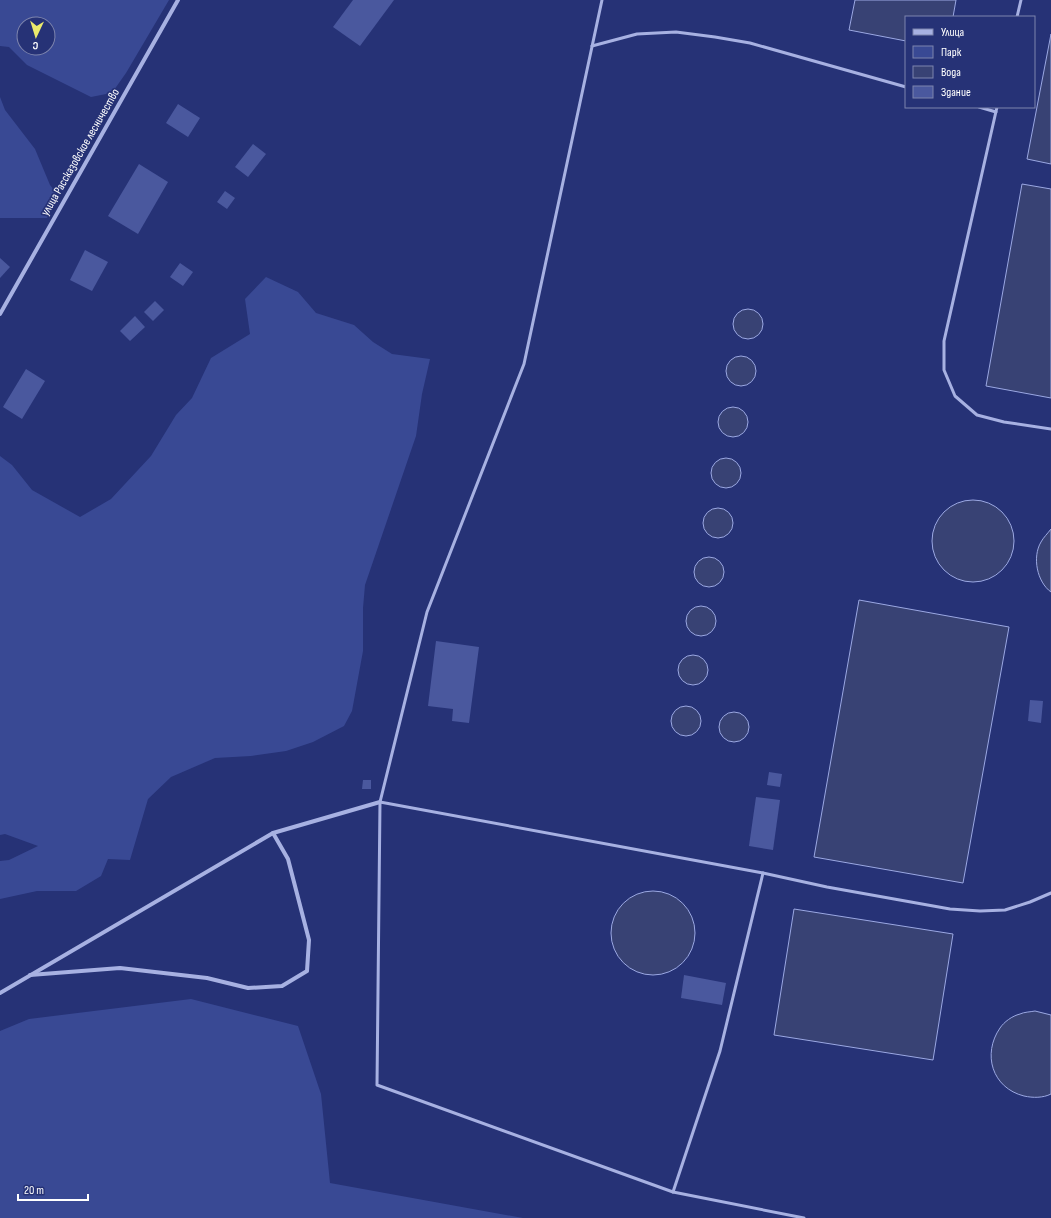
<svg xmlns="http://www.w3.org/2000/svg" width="1051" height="1218" viewBox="0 0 1051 1218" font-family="'Sofia Sans Condensed',sans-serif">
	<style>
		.green { fill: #394994; fill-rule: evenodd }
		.water { fill: #384274; stroke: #9ba8e3 }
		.building { fill: #4a589e }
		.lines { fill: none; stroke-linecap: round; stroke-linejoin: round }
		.service { stroke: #a7b1e2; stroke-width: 3 }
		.minor { stroke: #a7b1e2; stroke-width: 4 }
		.labels { text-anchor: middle; stroke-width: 3.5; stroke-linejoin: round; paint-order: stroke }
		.street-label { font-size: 12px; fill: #fff; stroke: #263276 }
	</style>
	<rect width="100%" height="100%" fill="#263276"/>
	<!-- green -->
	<g class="green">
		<path d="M0 0H169L126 73 114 90 106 94 91 97 27 65 9 47 0 46ZM24 24H48V48H24Z"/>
		<polygon points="0,97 5,110 35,149 50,185 57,194 55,206 47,218 0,218"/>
		<polygon points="266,277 298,292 316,313 354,325 373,342 392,354 430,359 422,394 416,436 365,585 363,608 363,651 352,711 344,726 313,742 286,751 251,756 215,758 171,777 148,799 130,860 108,859 101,876 76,891 37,891 0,899 0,861 9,860 38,846 5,834 0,835 0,456 12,465 32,490 80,517 111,499 151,456 176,415 192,398 211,358 250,334 245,299"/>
		<polygon points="191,999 298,1026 321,1094 330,1183 523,1218 0,1218 0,1031 29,1019"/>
	</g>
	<!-- water -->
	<g class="water">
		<polygon points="855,0 956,0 953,17 906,17 906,41 849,30"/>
		<polygon points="1051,34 1051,164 1027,159"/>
		<polygon points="1022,184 1051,189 1051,398 986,386"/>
		<circle cx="748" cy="324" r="15"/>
		<circle cx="741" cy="371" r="15"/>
		<circle cx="733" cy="422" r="15"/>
		<circle cx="726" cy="473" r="15"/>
		<circle cx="973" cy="541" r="41"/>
		<circle cx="718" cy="523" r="15"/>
		<path d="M1051 529V592C1037 582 1032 557 1041 542 1043 538 1048 533 1051 529Z"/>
		<circle cx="709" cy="572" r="15"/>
		<polygon points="859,600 1009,627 963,883 814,857"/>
		<circle cx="701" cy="621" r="15"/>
		<circle cx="693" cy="670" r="15"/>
		<circle cx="686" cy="721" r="15"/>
		<circle cx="734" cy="727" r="15"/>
		<circle cx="653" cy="933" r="42"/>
		<polygon points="794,909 953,934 933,1060 774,1035"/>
		<path d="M1035 1011 1051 1015V1094C1043 1098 1033 1098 1024 1096 992 1088 982 1054 1000 1028 1004 1022 1012 1016 1020 1014 1024 1012 1030 1012 1035 1011Z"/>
	</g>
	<!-- building -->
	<g class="building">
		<polygon points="353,0 394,0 360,46 333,27"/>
		<polygon points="178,104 200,118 188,137 166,123"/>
		<polygon points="253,144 266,154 248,177 235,167"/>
		<polygon points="139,164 168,182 138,234 108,216"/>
		<polygon points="225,191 235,198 227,209 217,202"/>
		<polygon points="85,250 108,262 92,291 70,280"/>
		<polygon points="0,258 10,267 0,278"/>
		<polygon points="180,263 193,272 183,286 170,277"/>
		<polygon points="155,301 164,310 153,321 144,312"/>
		<polygon points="135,316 145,327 130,341 120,331"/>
		<polygon points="26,369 45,381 22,419 3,407"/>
		<polygon points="436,641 479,647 469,723 452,721 453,709 428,706"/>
		<polygon points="1030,700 1043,701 1041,723 1028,721"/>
		<polygon points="769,772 782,774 780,787 767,785"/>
		<polygon points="363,780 371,780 371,789 362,789"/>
		<polygon points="756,797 780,800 773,850 749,846"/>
		<polygon points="684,975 726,983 722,1005 681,998"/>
	</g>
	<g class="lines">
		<!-- service -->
		<g class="service">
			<polyline points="602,0 524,364 427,612 380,802 377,1085 673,1192 804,1218"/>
			<polyline points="1017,17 1021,0"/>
			<polyline points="592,46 637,34 676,32 715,37 750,43 906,87"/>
			<polyline points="979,107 996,112"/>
			<polyline points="997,107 944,341 944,370 955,396 977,415 1004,422 1051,429"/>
			<polyline points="380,802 763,873 827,887 950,909 980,911 1005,910 1030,902 1051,893"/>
			<polyline points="673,1192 720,1051 763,873"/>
		</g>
		<!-- minor -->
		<g class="minor">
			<polyline points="0,314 178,0"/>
			<polyline points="30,975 120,968 207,978 248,988 282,986 307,971 309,940 288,859 273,833"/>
			<polyline points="0,993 273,833 380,802"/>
		</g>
	</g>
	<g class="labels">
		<!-- street labels -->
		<g class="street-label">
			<text transform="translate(80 152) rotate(-60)" y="4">улица Рассказовское лесничество</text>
		</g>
	</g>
	<!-- legend -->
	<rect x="905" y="16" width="130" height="92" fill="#263276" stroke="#7d84ad"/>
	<rect x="913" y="29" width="20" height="6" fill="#a7b1e2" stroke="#7d84ad"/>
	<text x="941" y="36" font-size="12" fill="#ffffff">Улица</text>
	<rect x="913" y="46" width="20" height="12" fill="#394994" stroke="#7d84ad"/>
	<text x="941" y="56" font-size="12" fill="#ffffff">Парк</text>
	<rect x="913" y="66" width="20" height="12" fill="#384274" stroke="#7d84ad"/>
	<text x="941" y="76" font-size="12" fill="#ffffff">Вода</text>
	<rect x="913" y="86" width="20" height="12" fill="#4a589e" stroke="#7d84ad"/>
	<text x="941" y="96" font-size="12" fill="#ffffff">Здание</text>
	<!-- north arrow -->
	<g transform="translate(36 36) rotate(184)"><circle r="19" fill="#263276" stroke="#7d84ad"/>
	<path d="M0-3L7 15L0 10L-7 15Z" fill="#ebea6c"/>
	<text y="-6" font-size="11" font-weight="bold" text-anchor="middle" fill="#ffffff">С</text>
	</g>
	<!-- scale -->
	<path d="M18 1194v6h70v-6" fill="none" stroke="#ffffff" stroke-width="2"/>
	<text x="24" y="1194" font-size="12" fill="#ffffff" stroke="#263276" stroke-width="3" paint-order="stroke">20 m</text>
</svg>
